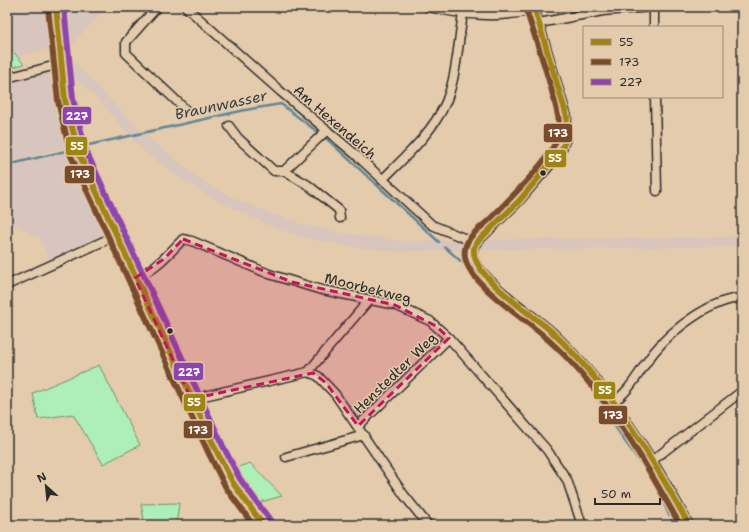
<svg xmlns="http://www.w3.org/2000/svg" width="749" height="532" viewBox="0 0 749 532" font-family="'Shantell Sans',sans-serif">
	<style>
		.built { fill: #d7c5be }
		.green { fill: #aeefb7; stroke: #6c8d71 }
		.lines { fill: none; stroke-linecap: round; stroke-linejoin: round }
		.stream { stroke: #608699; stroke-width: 2.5 }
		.minor-casing { stroke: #2b2b2b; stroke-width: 11 }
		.secondary-casing { stroke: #2b2b2b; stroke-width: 14 }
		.minor { stroke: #e4cbac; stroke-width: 8 }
		.secondary { stroke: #e4cbac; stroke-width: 11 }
		.bus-1-casing { stroke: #e4cbac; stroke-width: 9 }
		.bus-2-casing { stroke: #e4cbac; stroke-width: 9 }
		.bus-3-casing { stroke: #e4cbac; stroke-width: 9 }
		.bus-1 { stroke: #a08413; stroke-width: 6 }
		.bus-2 { stroke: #7a4b2a; stroke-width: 6 }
		.bus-3 { stroke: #8e44ad; stroke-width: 6 }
		.marked { fill: #c2185b; fill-opacity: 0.2; stroke: #c2185b; stroke-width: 3; stroke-dasharray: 8 5; stroke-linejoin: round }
		.bus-dot { fill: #2b2b2b; stroke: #e4cbac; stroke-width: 1.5 }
		.labels { text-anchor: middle; stroke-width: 3; stroke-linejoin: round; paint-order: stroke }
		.street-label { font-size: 14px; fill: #2b2b2b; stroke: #e4cbac }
		.water-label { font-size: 15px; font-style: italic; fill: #384247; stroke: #e4cbac }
		.line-badge { stroke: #e4cbac; stroke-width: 1.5 }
		.badge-label { font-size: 11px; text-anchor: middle; font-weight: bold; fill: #fff }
	</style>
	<rect width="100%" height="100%" fill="#e4cbac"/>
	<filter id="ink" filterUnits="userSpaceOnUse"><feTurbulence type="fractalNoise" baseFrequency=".025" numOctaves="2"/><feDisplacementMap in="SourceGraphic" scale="8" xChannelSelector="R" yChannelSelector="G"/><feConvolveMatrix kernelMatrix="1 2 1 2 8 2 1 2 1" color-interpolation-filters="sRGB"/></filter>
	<g filter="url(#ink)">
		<!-- built -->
		<g class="built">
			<polygon points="7,7 45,7 51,55 45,49 7,60"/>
			<polygon points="65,7 107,7 68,48"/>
			<polygon points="69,57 140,131 205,183 243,203 303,225 340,233 400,241 742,237 742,246 396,251 361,248 306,238 273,227 220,202 178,177 144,151 94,95 72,76"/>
			<polygon points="44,74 49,74 68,147 7,162 7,84"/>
			<polygon points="69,152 103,235 50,260 38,235 34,237 18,225 7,230 7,167"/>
		</g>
		<!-- green -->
		<g class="green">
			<polygon points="7,45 24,64 7,69"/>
			<polygon points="99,365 140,445 103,464 73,414 38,419 33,393"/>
			<polygon points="250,463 282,496 257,503 235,468"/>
			<polygon points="179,503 176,525 145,525 141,504"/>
		</g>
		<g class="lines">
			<!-- stream -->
			<g class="stream">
				<polyline points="80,147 245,110 281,104 328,140 439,242"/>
				<polyline points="7,165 74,149"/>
				<polyline points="445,247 555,346 593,391 624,440 653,480 669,515"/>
				<polyline points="671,520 674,525"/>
			</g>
			<defs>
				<g id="minor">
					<polyline points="157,7 126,42 126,53 184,108"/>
					<polyline points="186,7 280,91 355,154 432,225 476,243"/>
					<path d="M428 7C464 15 498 19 535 10"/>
					<path d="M534 7 567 117 565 141 561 151 551 164 519 201 476 243C473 247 472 252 473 257 481 281 532 314 552 332 609 387 652 456 689 525"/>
					<polyline points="654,7 654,27"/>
					<polyline points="539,23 603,11 652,7"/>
					<polyline points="7,78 60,64"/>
					<polyline points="655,97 657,191"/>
					<polyline points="229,126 238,138 274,171 284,171"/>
					<polyline points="327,130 284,171 308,185 339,210 340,218"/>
					<path d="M382 180C405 157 433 132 446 102 457 75 458 43 463 14"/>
					<path d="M135 278C154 270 169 254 183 239L192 241 269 274 318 289 395 305 430 321 449 338 547 450 567 480 582 525"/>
					<polyline points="7,285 115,236"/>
					<polyline points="308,372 369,300"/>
					<polyline points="191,399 308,372 318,376 335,394 404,495 428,525"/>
					<path d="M612 403C632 390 640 369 655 351 673 329 712 299 742 298"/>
					<polyline points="358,426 449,338"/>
					<polyline points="286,457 364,435"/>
					<polyline points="653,460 742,391"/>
				</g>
				<path id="secondary" d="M56 7C59 57 63 107 79 154L216 450 233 483 263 525"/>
			</defs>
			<!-- minor casing -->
			<use href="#minor" class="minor-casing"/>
			<!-- secondary casing -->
			<use href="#secondary" class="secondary-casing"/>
			<!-- minor -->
			<use href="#minor" class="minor"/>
			<!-- secondary -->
			<use href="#secondary" class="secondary"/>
			<defs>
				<g id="bus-1">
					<polyline points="56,7 65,100 79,154 216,450 233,483 263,525"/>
					<path d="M534 7 567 117 565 141 561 151 519 201 476 243C460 270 535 316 552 332 610 386 651 456 689 525"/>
				</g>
				<g id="bus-2">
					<polyline points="48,8 58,101 71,156 209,454 226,488 253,525"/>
					<path d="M526 9C537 44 551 81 558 116 560 122 558 132 557 138 553 157 503 206 488 221 481 227 472 233 468 241 465 246 464 251 465 257 468 283 525 319 545 337 602 386 644 460 680 525"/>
				</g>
				<polyline id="bus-3" points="64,7 73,99 86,151 223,446 240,479 270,520"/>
			</defs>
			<!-- bus-1 casing -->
			<use href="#bus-1" class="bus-1-casing"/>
			<!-- bus-2 casing -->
			<use href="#bus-2" class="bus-2-casing"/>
			<!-- bus-3 casing -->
			<use href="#bus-3" class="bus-3-casing"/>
			<!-- bus-1 -->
			<use href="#bus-1" class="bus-1"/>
			<!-- bus-2 -->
			<use href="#bus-2" class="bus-2"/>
			<!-- bus-3 -->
			<use href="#bus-3" class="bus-3"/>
		</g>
	</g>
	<!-- marked area -->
	<path class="marked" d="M183 239 292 282 395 305 436 326 449 338 358 426 326 383 313 373 191 399 135 278 164 259Z"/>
	<!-- markers -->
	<g class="bus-dot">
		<circle cx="543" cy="173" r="3.5"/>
		<circle cx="170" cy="331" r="3.5"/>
	</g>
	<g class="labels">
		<!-- street labels -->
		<g class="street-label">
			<text transform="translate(335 122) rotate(41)" y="5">Am Hexendeich</text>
			<text transform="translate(368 288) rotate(14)" y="5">Moorbekweg</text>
			<text transform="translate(395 373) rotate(-44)" y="5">Henstedter Weg</text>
		</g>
		<!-- water labels -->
		<g class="water-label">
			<text transform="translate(221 105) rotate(-12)" y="5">Braunwasser</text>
		</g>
	</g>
	<g class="line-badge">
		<rect x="62" y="106" width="30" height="19" rx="4" fill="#8e44ad"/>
		<rect x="543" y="123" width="30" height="20" rx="4" fill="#7a4b2a"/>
		<rect x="65" y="136" width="23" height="20" rx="4" fill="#a08413"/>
		<rect x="544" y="149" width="23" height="19" rx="4" fill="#a08413"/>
		<rect x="64" y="165" width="31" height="19" rx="4" fill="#7a4b2a"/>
		<rect x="173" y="362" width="31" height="19" rx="4" fill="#8e44ad"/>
		<rect x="593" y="381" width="23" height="19" rx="4" fill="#a08413"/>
		<rect x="183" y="393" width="23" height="19" rx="4" fill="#a08413"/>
		<rect x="598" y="405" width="30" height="20" rx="4" fill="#7a4b2a"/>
		<rect x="183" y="420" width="30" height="19" rx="4" fill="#7a4b2a"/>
	</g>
	<g class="badge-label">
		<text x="77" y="120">227</text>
		<text x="558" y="137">173</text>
		<text x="77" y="150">55</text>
		<text x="555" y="162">55</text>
		<text x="80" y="178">173</text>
		<text x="189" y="376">227</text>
		<text x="605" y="394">55</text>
		<text x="194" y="406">55</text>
		<text x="613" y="419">173</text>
		<text x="198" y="434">173</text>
	</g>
	<!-- margin -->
	<rect width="749" height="532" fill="none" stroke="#e4cbac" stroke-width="24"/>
	<rect x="12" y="12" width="725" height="508" fill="none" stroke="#2b2b2b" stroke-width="1.5" filter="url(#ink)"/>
	<!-- legend -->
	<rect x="583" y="26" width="140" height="72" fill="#e4cbac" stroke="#9a8b78"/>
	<rect x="591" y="39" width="20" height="6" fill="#a08413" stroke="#9a8b78"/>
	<text x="619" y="46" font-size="12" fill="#2b2b2b">55</text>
	<rect x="591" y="59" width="20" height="6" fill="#7a4b2a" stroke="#9a8b78"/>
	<text x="619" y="66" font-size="12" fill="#2b2b2b">173</text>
	<rect x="591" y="79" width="20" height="6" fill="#8e44ad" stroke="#9a8b78"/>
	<text x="619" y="86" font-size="12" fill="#2b2b2b">227</text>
	<!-- north arrow -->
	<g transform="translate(46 486) rotate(333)" stroke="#e4cbac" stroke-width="3" paint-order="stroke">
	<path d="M0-3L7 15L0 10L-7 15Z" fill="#2b2b2b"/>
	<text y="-6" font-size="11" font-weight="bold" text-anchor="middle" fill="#2b2b2b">N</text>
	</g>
	<!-- scale -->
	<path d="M595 498v6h65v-6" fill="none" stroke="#2b2b2b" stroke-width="2"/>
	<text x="601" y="498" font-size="12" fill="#2b2b2b" stroke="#e4cbac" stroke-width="3" paint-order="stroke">50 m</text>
</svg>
